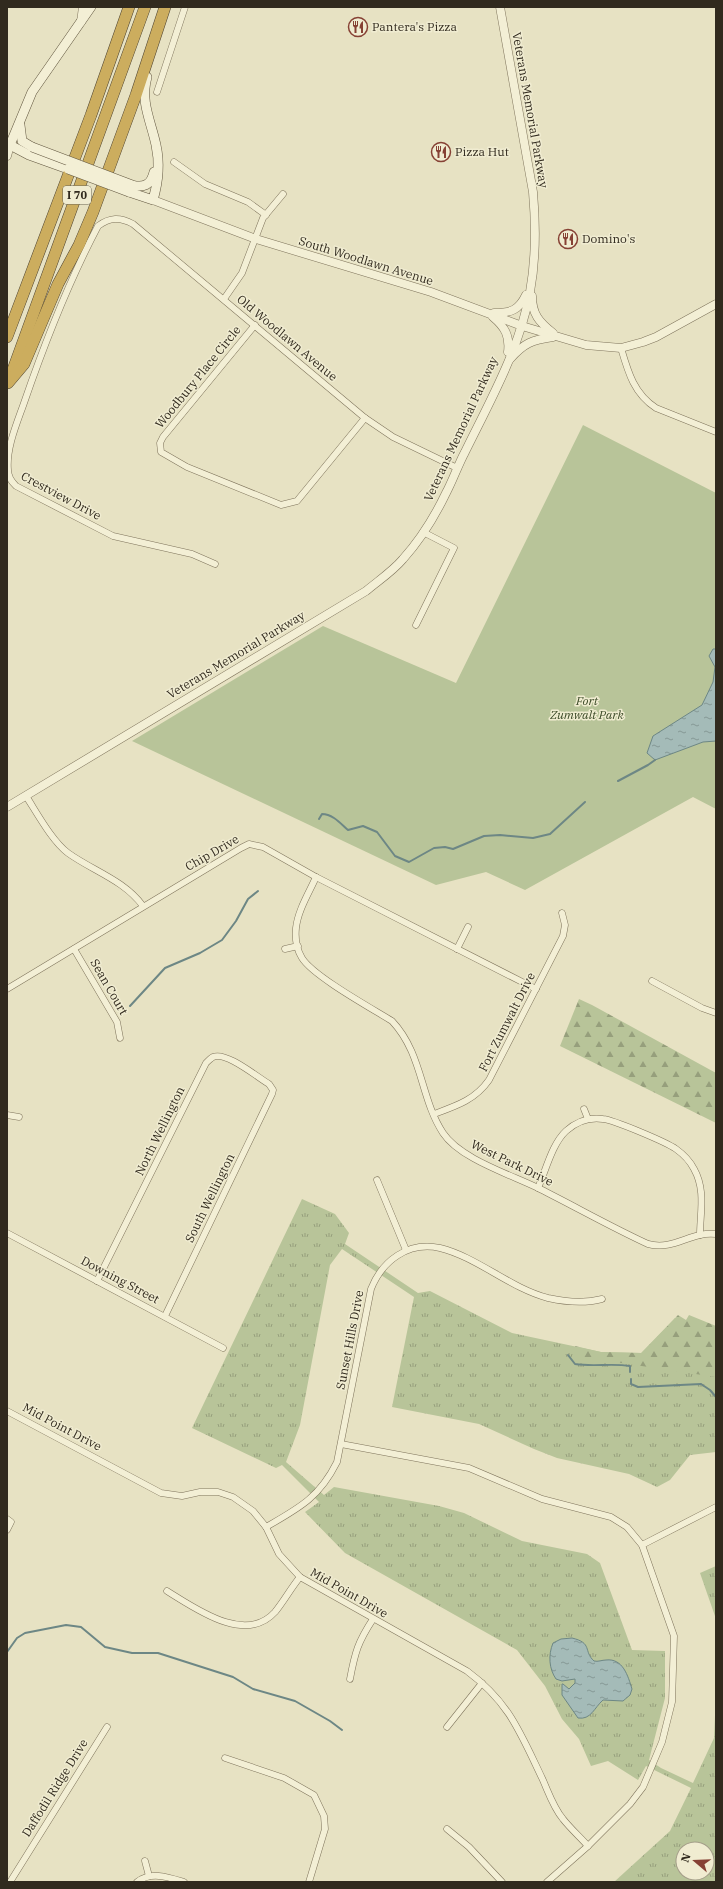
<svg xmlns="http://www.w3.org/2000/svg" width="723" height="1889" viewBox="0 0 723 1889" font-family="'IBM Plex Serif',serif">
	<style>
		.grass { fill: url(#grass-tufts); fill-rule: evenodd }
		.forest { fill: url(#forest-firs) }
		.park { fill: #b8c499 }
		.water { fill: url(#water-ripples); stroke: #6d8785 }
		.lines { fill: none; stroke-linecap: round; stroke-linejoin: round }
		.stream { stroke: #6d8785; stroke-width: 2 }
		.minor-casing { stroke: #7f745c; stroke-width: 7 }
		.tertiary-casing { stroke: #7f745c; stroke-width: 9 }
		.secondary-casing { stroke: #61563f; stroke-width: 10 }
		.motorway-casing { stroke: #4d4230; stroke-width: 12 }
		.minor { stroke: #f3efd5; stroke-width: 6 }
		.tertiary { stroke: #f3efd5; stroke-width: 8 }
		.secondary { stroke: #f3efd5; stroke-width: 9 }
		.motorway { stroke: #ccad5e; stroke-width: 11 }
		.secondary-bridge-casing { stroke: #61563f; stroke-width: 10; stroke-linecap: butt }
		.secondary-bridge { stroke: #f3efd5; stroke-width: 9 }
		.labels { text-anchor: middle; stroke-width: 3; stroke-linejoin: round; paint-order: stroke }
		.shield { fill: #f0ecd1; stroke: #6a6454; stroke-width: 1 }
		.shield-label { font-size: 11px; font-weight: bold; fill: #312a1e }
		.poi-label { font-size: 12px; fill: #312a1e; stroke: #f0ecd1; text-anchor: start }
		.street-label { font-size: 12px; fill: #312a1e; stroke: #f0ecd1 }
		.park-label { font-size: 12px; font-style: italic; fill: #3c4b28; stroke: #f0ecd1 }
	</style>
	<defs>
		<pattern id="grass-tufts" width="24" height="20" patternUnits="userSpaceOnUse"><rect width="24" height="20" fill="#b8c499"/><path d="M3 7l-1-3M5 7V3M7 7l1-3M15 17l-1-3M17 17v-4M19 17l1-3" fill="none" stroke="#969f7c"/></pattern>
		<pattern id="forest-firs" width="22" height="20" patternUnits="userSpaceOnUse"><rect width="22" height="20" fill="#b8c499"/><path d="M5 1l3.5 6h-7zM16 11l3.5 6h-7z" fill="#969f7c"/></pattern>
		<pattern id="water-ripples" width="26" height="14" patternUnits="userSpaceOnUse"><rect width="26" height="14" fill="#a4bbb8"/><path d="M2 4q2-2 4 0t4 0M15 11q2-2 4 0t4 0" fill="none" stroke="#869895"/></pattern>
	</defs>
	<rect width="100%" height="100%" fill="#e7e2c3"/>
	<!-- grass -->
	<g class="grass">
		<path d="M302 1199 335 1214 349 1233 345 1244 418 1293 430 1291 512 1333 601 1352 641 1353 675 1318 716 1343V1452L690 1455 670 1480 657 1487 629 1474 557 1458 534 1449 479 1424 392 1407 414 1297 342 1249 330 1265 300 1425 286 1462 324 1495 334 1487 439 1506 464 1513 522 1541 587 1554 600 1563 632 1650 665 1651V1698L649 1760 661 1768 693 1783 714 1738 716 1693V1882H614L670 1831 691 1788 646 1766 638 1780 608 1761 591 1766 579 1739 562 1719 545 1686 517 1650 345 1553 305 1512 319 1502 282 1465 276 1468 192 1428ZM683 1849H707V1873H683Z"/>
		<polygon points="716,1566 716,1619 700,1573"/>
	</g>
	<!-- forest -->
	<g class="forest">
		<polygon points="579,999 592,1005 716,1073 716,1123 560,1046"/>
		<polygon points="678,1315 686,1320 689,1315 716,1326 716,1377 581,1357 575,1346 601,1352 642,1353"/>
	</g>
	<!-- park -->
	<polygon class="park" points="583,425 716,493 716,809 693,797 525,890 486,872 436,885 132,741 323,626 456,683"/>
	<!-- water -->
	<g class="water">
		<polygon points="713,649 716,649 716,741 703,742 655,760 647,753 653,736 702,705 713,682 715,667 709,656"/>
		<path d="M572 1638C593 1643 583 1651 594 1661 598 1662 602 1660 606 1660 623 1658 628 1676 632 1689L630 1695 623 1701 603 1700C594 1708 591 1720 578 1718L562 1695V1684H563L569 1689 575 1683V1679L562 1681 556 1679C549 1669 548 1655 553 1643L561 1639Z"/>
	</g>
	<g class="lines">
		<!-- stream -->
		<g class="stream">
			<polyline points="618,781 648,765 655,760"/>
			<path d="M319 819 322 814C333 814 341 824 348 830L363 826 377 832 395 856 409 862 434 848 445 847 453 849 484 836 500 835 533 838 550 834 585 802"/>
			<polyline points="130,1006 165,968 200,953 222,940 236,921 248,899 258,891"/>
			<path d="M568 1355 575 1364C593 1367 612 1363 630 1366V1372"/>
			<polyline points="631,1379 631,1384 638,1387 701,1384 710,1390 716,1397"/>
			<polyline points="7,1652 17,1638 25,1633 66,1625 81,1627 105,1647 132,1653 158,1653 233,1677 253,1689 295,1701 330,1721 342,1730"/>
		</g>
		<defs>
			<g id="minor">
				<polyline points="157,92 185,7"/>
				<polyline points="174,162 205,184 248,202 266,215"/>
				<polyline points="224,299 242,273 263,218 283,194"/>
				<polyline points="255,325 163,437 160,443 161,452 187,467 281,505 297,501 365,418"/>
				<path d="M621 348C628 372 634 394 656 408L716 432"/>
				<path d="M215 564 192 554 113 536 16 486C11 481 8 477 8 470 6 448 17 423 24 403 45 342 68 283 98 226 110 217 120 217 133 224L365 418 393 437 457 468"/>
				<polyline points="416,625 454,548 423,532"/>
				<path d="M26 796C37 813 52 841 68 853 93 871 124 880 143 906"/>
				<path d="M316 877C309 893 298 910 296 928 295 938 297 950 302 958 313 976 371 1008 392 1021 423 1054 420 1098 443 1133 460 1159 512 1175 540 1189 576 1207 611 1227 648 1244 674 1251 691 1231 716 1234"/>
				<polyline points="74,949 117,1022 120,1038"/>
				<polyline points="285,949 298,946"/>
				<polyline points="457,949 468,927"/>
				<polyline points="652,981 702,1008 716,1013"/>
				<polyline points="7,989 241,848 249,844 263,847 316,877 536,989"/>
				<polyline points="584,1109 588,1119"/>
				<path d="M434 1114C456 1106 475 1100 489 1080L563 936 565 925 562 913"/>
				<polyline points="7,1115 19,1117"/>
				<polyline points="377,1180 406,1250"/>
				<path d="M538 1188C546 1170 552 1144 566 1131 576 1122 589 1117 603 1119 614 1120 666 1142 676 1149 683 1154 690 1161 694 1169 706 1190 700 1213 700 1235"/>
				<polyline points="7,1233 223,1348"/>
				<path d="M97 1281 206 1063C208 1061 211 1058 213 1057 226 1051 257 1077 269 1084L273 1090 272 1094 165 1316"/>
				<path d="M7 1411 161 1493 182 1496 200 1492H218L233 1497 253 1511 266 1527 279 1554 300 1577 467 1671C509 1702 520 1732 542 1778 548 1791 553 1807 563 1819 570 1828 580 1837 588 1846"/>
				<polyline points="341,1444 469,1468 542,1499 611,1517 627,1527 642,1545 674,1636 672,1702 662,1742 643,1787 630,1804 588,1846 547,1882"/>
				<polyline points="7,1519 11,1522 7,1530"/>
				<path d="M266 1527C299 1508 319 1498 337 1462L371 1289C382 1261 408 1241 440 1248 477 1257 510 1288 548 1298 566 1302 583 1304 602 1299"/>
				<polyline points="642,1545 716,1507"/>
				<path d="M167 1591C195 1608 245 1645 275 1612 284 1601 291 1588 300 1577"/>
				<path d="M350 1679C355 1652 358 1642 373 1619"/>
				<polyline points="447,1727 482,1683"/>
				<polyline points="225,1758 284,1778 314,1795 324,1816 325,1829 309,1882"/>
				<polyline points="447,1829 469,1847 502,1882"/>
				<polyline points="145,1861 149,1876"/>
				<polyline points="10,1882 107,1727"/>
				<path d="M137 1882C151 1871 168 1877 184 1882"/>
			</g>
			<g id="tertiary">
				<polyline points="81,22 83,7"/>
				<polyline points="7,144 10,145 7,156"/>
				<polyline points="153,200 256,239 431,292 522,326 586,345 621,348 643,342 656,337 716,304"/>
				<path d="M532 296C532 314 539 322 553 333"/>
				<path d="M494 313C511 313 519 310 526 295"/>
				<path d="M493 317C505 327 510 336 508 352"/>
				<path d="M510 359C524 343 532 340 553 337"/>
				<path d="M7 807 366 591C378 581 393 571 403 559 420 540 435 516 446 493 453 480 458 465 465 452 490 401 520 348 530 292 536 259 536 226 533 192L500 7"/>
			</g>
			<g id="secondary">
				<polyline points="20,125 22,141 32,147"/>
				<polyline points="68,169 29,155 10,145 32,92 91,7"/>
				<path d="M132 185C144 188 151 185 154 172"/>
				<path d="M129 192 153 200C158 183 160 163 156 145 151 121 140 102 147 77"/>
			</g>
			<g id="motorway">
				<polyline points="7,337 91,115 129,7"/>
				<polyline points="11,375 145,7"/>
				<polyline points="8,383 24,364 58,284 79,245 93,212 136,95 165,7"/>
			</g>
		</defs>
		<!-- minor casing -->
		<use href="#minor" class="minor-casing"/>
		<!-- tertiary casing -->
		<use href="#tertiary" class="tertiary-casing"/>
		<!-- secondary casing -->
		<use href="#secondary" class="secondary-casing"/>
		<!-- motorway casing -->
		<use href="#motorway" class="motorway-casing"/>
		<!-- minor -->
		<use href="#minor" class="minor"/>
		<!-- tertiary -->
		<use href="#tertiary" class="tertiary"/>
		<!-- secondary -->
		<use href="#secondary" class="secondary"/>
		<!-- motorway -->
		<use href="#motorway" class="motorway"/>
		<defs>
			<g id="secondary-bridge">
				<polyline points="32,147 132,185"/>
				<polyline points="68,169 129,192"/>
			</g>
		</defs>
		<!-- secondary-bridge casing -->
		<use href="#secondary-bridge" class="secondary-bridge-casing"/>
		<!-- secondary-bridge -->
		<use href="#secondary-bridge" class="secondary-bridge"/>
	</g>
	<!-- icons -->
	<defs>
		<symbol id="restaurant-ring" viewBox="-11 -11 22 22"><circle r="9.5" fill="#f0ecd1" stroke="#864134" stroke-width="1.5"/><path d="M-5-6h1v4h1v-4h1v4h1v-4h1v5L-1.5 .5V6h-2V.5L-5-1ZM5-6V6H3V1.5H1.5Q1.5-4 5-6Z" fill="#864134"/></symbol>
	</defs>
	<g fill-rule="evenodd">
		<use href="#restaurant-ring" x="347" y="16" width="22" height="22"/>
		<use href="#restaurant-ring" x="430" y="141" width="22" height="22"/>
		<use href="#restaurant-ring" x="557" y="228" width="22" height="22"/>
	</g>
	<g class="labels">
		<!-- shield labels -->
		<rect class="shield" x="63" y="186" width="28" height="18" rx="3"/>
		<g class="shield-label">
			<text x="77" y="199">I 70</text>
		</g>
		<!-- poi labels -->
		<g class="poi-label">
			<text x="372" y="31">Pantera's Pizza</text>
			<text x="455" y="156">Pizza Hut</text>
			<text x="582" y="243">Domino's</text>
		</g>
		<!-- street labels -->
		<g class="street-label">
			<text transform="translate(530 110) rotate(80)" y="4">Veterans Memorial Parkway</text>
			<text transform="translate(366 261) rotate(17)" y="4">South Woodlawn Avenue</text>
			<text transform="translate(287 338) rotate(40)" y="4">Old Woodlawn Avenue</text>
			<text transform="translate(198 377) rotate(-51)" y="4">Woodbury Place Circle</text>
			<text transform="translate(461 429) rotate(-65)" y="4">Veterans Memorial Parkway</text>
			<text transform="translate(61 496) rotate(28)" y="4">Crestview Drive</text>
			<text transform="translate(236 655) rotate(-31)" y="4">Veterans Memorial Parkway</text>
			<text transform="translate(212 853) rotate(-30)" y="4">Chip Drive</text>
			<text transform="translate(109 987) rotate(60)" y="4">Sean Court</text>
			<text transform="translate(507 1022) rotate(-63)" y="4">Fort Zumwalt Drive</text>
			<text transform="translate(160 1131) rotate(-64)" y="4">North Wellington</text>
			<text transform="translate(512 1163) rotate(26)" y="4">West Park Drive</text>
			<text transform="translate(210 1198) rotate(-64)" y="4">South Wellington</text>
			<text transform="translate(120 1280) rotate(28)" y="4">Downing Street</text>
			<text transform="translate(350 1340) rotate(-79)" y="4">Sunset Hills Drive</text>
			<text transform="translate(62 1427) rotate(28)" y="4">Mid Point Drive</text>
			<text transform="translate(349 1593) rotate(30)" y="4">Mid Point Drive</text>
			<text transform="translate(55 1788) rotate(-58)" y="4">Daffodil Ridge Drive</text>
		</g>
		<!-- park labels -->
		<g class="park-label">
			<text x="587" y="705">Fort<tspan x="587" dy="14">Zumwalt Park</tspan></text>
		</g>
	</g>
	<!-- border -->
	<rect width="723" height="1889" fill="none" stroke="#312a1e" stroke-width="16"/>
	<!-- north arrow -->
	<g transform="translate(695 1861) rotate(289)"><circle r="19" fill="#f0ecd1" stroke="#a49e89"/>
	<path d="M0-3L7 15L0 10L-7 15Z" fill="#864134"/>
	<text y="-6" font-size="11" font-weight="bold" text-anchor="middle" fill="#312a1e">N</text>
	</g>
</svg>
